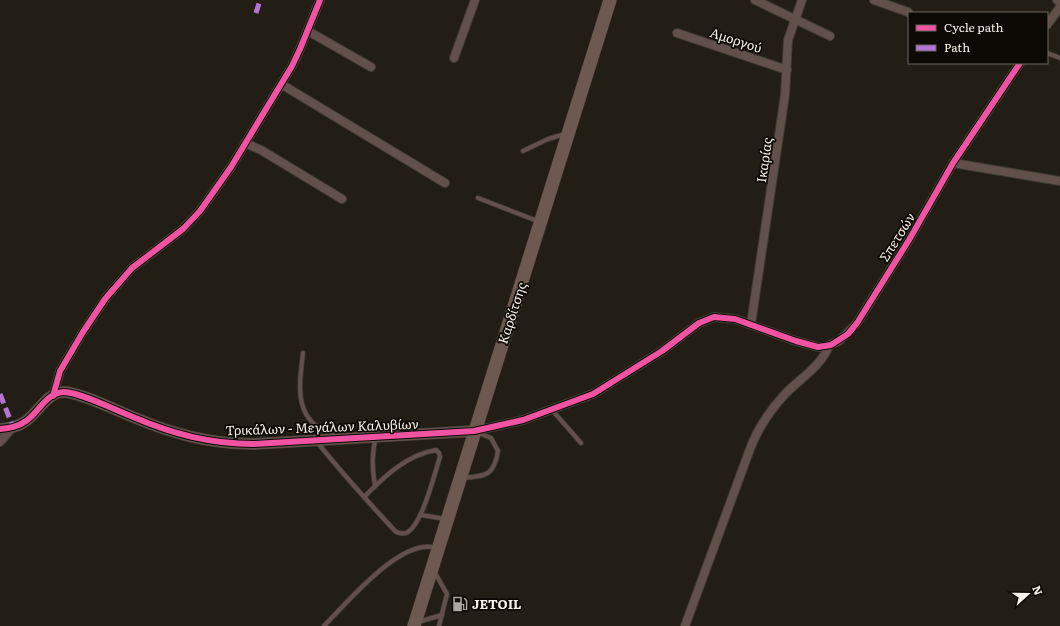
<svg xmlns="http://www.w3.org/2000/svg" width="1060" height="626" viewBox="0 0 1060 626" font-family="Literata,serif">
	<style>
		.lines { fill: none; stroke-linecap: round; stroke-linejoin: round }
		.service-casing { stroke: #3f3b33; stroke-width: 5.5 }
		.minor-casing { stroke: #3f3b33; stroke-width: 10 }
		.tertiary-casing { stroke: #3f3b33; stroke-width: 12 }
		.primary-casing { stroke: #3f3b33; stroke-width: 14 }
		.service { stroke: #62504b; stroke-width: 4 }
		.minor { stroke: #62504b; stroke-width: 8 }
		.tertiary { stroke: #62504b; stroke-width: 11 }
		.primary { stroke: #6e5951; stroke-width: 13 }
		.quiet { stroke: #b673d3; stroke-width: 5; stroke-dasharray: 10 5; stroke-linecap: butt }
		.cycleway-casing { stroke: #0d0904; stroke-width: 8 }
		.cycleway { stroke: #f153a3; stroke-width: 6 }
		.labels { text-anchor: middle; stroke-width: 3.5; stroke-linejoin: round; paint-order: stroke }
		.street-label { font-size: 13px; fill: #f6f1e7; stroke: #0d0904 }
		.poi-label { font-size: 13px; font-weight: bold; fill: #f6f1e7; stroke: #0d0904; text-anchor: start }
	</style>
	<rect width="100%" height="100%" fill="#221e15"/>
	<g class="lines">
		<defs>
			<g id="service">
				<polyline points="1047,53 1060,58"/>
				<polyline points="523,151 548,139 565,134"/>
				<polyline points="478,198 540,222"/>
				<path d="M303 353C299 387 293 421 333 435"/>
				<polyline points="552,410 581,443"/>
				<path d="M317 442C342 473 369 503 396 532 401 533 404 535 408 532 423 522 434 475 440 457L439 453 436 450C406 455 384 477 364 497"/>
				<path d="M462 478C486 476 494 476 498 451L491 438 476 432"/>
				<path d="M375 486C372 469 371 454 376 437"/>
				<polyline points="421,515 446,519"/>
				<polyline points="434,571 447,594 439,626"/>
				<polyline points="418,622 442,615"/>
				<path d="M324 626C347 603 401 537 436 548"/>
			</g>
			<g id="minor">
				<polyline points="755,0 830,36"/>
				<polyline points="874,0 908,12"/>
				<polyline points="1057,0 1060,2"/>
				<polyline points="1047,25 1060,7"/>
				<polyline points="308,31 371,67"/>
				<polyline points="677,33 787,70"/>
				<polyline points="454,58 475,0"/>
				<polyline points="281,84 445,183"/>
				<polyline points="245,143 261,150 342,199"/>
				<polyline points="953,163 1060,181"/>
				<polyline points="751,324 785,95 788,40 802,0"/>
				<polyline points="53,396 60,371 83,332 105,299 132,268 183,229 200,211 231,167 292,66 300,49 320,0"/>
				<polyline points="474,431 523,420 593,394 662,351 699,323 714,317 735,319 796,341 818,347 825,347 839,341 857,323 909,240 953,163 1020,63"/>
				<polyline points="0,442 13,427"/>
				<path d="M685 626 750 449C758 428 770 410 786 393 801 378 821 366 829 346"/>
			</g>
			<path id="tertiary" d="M0 429C9 428 18 427 26 421 38 413 47 392 64 392 82 393 115 410 133 417 173 434 210 444 254 444L474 431"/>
			<polyline id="primary" points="414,626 610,0"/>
		</defs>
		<!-- service casing -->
		<use href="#service" class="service-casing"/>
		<!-- minor casing -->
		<use href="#minor" class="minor-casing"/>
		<!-- tertiary casing -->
		<use href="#tertiary" class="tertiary-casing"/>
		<!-- primary casing -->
		<use href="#primary" class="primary-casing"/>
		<!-- service -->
		<use href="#service" class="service"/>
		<!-- minor -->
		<use href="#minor" class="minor"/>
		<!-- tertiary -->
		<use href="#tertiary" class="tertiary"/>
		<!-- primary -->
		<use href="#primary" class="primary"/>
		<!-- quiet -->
		<g class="quiet">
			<polyline points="256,13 260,0"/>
			<polyline points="0,394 13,427"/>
		</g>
		<defs>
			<g id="cycleway">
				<polyline points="53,396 60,371 83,332 105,299 132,268 183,229 200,211 231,167 292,66 300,49 320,0"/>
				<path d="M0 429C9 428 18 427 26 421 38 413 47 392 64 392 82 393 115 410 133 417 173 434 210 444 254 444L474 431 523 420 593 394 662 351 699 323 714 317 735 319 796 341 818 347 831 345 848 334 857 323 909 240 953 163 1020 63"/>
			</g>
		</defs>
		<!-- cycleway casing -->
		<use href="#cycleway" class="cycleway-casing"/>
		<!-- cycleway -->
		<use href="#cycleway" class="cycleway"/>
	</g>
	<!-- icons -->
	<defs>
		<symbol id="fuel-bare" viewBox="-9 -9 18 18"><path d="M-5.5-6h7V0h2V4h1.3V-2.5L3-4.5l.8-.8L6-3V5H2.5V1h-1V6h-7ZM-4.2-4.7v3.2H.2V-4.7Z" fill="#aca79e" stroke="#0d0904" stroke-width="2.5" paint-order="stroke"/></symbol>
	</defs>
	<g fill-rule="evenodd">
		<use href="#fuel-bare" x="449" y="593" width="22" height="22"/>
	</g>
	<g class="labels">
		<!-- street labels -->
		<g class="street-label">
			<text transform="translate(736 40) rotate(18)" y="5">Αμοργού</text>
			<text transform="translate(764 160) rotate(-82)" y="5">Ικαρίας</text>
			<text transform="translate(897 237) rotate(-58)" y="5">Σπετσών</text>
			<text transform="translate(512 313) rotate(-72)" y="5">Καρδίτσης</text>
			<text transform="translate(322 427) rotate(-2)" y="5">Τρικάλων - Μεγάλων Καλυβίων</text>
		</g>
		<!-- poi labels -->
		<g class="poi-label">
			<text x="472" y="609">JETOIL</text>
		</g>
	</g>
	<!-- legend -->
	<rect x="908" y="12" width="140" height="52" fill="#0d0904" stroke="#6a665f"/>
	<rect x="916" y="25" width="20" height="6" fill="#f153a3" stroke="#6a665f"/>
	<text x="944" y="32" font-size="12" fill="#f6f1e7">Cycle path</text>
	<rect x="916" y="45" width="20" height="6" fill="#b673d3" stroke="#6a665f"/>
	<text x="944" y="52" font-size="12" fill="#f6f1e7">Path</text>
	<!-- north arrow -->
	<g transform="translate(1028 594) rotate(69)" stroke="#0d0904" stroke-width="3" paint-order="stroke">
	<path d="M0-3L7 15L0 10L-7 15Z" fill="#f6f1e7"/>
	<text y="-6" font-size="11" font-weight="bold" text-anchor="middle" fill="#f6f1e7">N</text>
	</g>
</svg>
